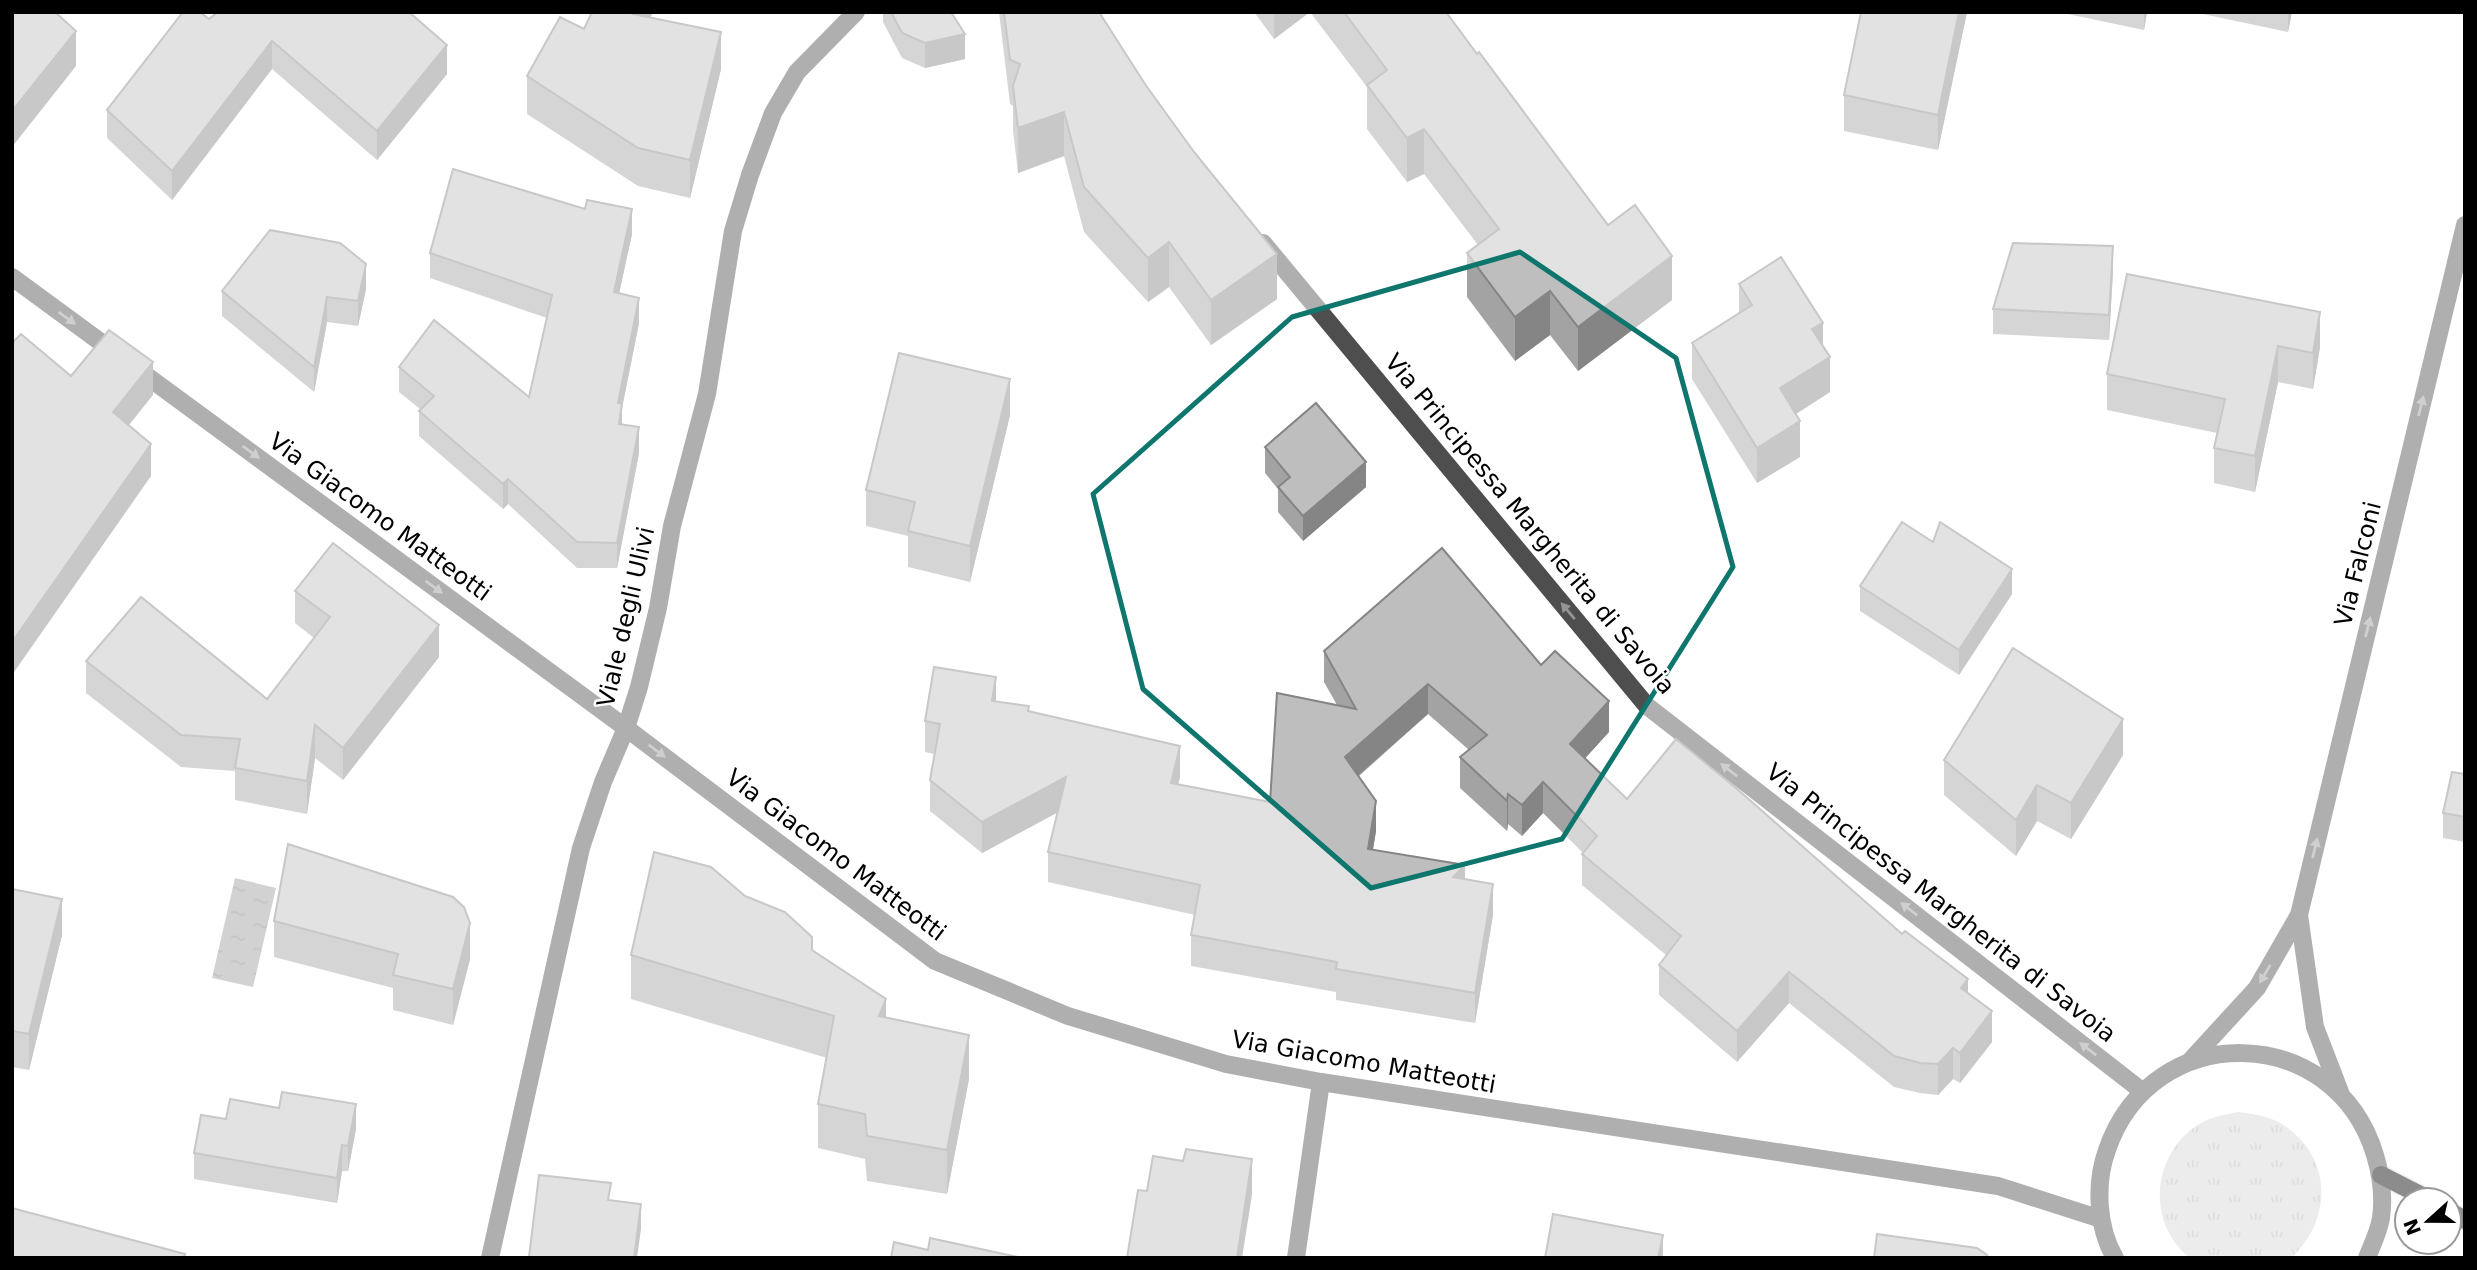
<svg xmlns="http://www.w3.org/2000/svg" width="2477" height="1270" viewBox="0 0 2477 1270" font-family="'DejaVu Sans',sans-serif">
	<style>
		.grass { fill: url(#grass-tufts) }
		.water { fill: url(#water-ripples) }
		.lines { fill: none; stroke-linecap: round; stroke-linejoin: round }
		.major-casing { stroke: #dbdbdb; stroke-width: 21 }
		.minor { stroke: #4e4e4e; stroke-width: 18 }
		.major { stroke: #000; stroke-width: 18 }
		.wall { fill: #a3a3a3 }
		.shaded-wall { fill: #858585 }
		.building { fill: #bebebe; stroke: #858585; stroke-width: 2 }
		.oneway { fill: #959595 }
		.marked { fill: none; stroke: #0f766e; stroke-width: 5; stroke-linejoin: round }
		.labels { text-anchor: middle; stroke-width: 5; stroke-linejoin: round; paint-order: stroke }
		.street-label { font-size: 24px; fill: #000; stroke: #fff }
	</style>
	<defs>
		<pattern id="grass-tufts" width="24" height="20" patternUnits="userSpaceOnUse" patternTransform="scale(1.75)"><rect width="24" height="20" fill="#d5d5d5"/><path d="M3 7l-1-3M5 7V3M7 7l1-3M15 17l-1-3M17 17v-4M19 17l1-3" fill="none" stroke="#b5b5b5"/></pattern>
		<pattern id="water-ripples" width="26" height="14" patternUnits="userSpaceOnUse" patternTransform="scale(1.75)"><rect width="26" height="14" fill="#9c9c9c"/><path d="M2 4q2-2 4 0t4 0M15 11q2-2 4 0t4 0" fill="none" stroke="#7d7d7d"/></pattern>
	</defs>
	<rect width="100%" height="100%" fill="#fff"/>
	<!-- grass -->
	<path class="grass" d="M2238 1112C2254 1114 2271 1116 2285 1126 2333 1159 2332 1220 2291 1258H2190C2148 1225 2151 1161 2192 1129 2205 1118 2222 1115 2238 1112Z"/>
	<!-- water -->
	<polygon class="water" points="235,878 276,888 253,987 212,978"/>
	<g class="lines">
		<defs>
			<g id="major">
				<polyline points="2381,1175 2430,1200"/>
				<polyline points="2449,1211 2465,1220"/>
			</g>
		</defs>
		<!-- major casing -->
		<use href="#major" class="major-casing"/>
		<!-- minor -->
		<g class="minor">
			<polyline points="1263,243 1647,706 2142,1091"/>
			<polyline points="12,277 626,728 935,961 1068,1016 1226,1064 1321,1082 1998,1186 2101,1219"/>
			<polyline points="2299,915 2315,1027 2340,1092"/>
			<polyline points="2190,1061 2257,988 2299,915 2465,225"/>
			<polyline points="490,1258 581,848 603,782 626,728 639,687 658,608 672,526 707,394 733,231 750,175 773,113 797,72 856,12"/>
			<polyline points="1296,1258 1321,1082"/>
			<path d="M2115 1258C2097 1227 2095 1183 2107 1150 2152 1018 2335 1022 2375 1155 2381 1175 2384 1197 2381 1218 2379 1231 2372 1245 2367 1258"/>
		</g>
		<!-- major -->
		<use href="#major" class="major"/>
	</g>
	<!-- wall -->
	<g class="wall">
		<polygon points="592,12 653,12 650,18 721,69 690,198 638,186 527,114 527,76 584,29"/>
		<polygon points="883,12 951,12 965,59 925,68 902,58 883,22"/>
		<polygon points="999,12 1099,12 1277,299 1211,345 1169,287 1148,302 1084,232 1064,156 1018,173 1013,130 1013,106 1010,104"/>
		<polygon points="1254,12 1310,12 1274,39"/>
		<polygon points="1310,12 1446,12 1608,225 1672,300 1578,371 1550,335 1515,361 1467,297 1467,253 1478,245 1424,174 1407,182 1367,129 1367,87"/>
		<polygon points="1967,12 1938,150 1844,131 1844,95"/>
		<polygon points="2058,12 2147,12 2144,30"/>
		<polygon points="2193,12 2292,12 2288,32"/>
		<polygon points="209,19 447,74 377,160 272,69 172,200 107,138 107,110"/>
		<polygon points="632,234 619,293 639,323 622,408 622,424 639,453 617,568 577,568 508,504 503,509 419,436 419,411 420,409 399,392 399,367 529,397 547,318 430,278 430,253"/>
		<polygon points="2113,271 2109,340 1993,334 1993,309"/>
		<polygon points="2127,274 2320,347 2313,389 2278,382 2255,492 2214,483 2214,448 2217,433 2107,410 2107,374"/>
		<polygon points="1739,284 1823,345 1830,392 1796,414 1800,457 1757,483 1692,379 1692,343 1739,313"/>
		<polygon points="366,289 358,326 327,322 314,392 222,316 222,291"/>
		<polygon points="1010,415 970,582 908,567 908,536 866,526 866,490"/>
		<polygon points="1265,447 1366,487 1303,541 1278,512 1278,489 1265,473"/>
		<polygon points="1860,586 2012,594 1959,675 1860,611"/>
		<polygon points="295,591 439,657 343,780 315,758 307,814 235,800 235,771 181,767 86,693 86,661 267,699 314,638 295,623"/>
		<polygon points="1324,651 1541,665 1609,732 1585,758 1627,799 1968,994 1992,1042 1960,1083 1953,1079 1938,1095 1920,1093 1894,1087 1789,1003 1737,1062 1659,995 1659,965 1666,955 1582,885 1582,854 1583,853 1543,813 1522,836 1508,824 1507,831 1460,788 1460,757 1469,750 1428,714 1359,776 1376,831 1373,849 1465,879 1493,915 1475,1023 1336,1000 1336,992 1191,966 1191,935 1195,915 1048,882 1048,852 1058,812 982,853 930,811 930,780 934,754 925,752 925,721 996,701 1029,711 1180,777 1178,784 1270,802 1337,705 1324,682"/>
		<polygon points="2123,755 2071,839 2037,821 2016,856 1944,795 1944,760"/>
		<polygon points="2465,774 2465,842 2443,838 2443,813"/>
		<polygon points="12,889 62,935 29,1070 12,1067"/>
		<polygon points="745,896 812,950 886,1018 969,1079 947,1194 867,1181 865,1159 818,1148 818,1104 827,1058 631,999 631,955"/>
		<polygon points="274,921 470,959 453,1025 393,1010 393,988 274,957"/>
		<polygon points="226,1119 356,1129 348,1171 342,1171 337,1203 194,1179 194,1153"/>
	</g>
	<!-- shaded-wall -->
	<g class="shaded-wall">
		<polygon points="634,12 653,12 633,52 633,14"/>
		<polygon points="1274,12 1310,12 1274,39"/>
		<polygon points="1959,12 1967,12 1938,150 1938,115"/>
		<polygon points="2144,12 2147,12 2144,30"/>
		<polygon points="2288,12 2292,12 2288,32"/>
		<polygon points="76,31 76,66 12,147 12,111"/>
		<polygon points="721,32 721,69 690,198 690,160"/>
		<polygon points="965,34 965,59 925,68 925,43"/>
		<polygon points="272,41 272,69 172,200 172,171"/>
		<polygon points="447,45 447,74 377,160 377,131"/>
		<polygon points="1064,112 1064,156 1018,173 1018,128"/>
		<polygon points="1424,129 1424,174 1407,182 1407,138"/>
		<polygon points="632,209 632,234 614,317 614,292"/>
		<polygon points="1169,242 1169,287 1148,302 1148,258"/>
		<polygon points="2113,246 2113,271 2109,340 2109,315"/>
		<polygon points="1277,254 1277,299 1211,345 1211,300"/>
		<polygon points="1672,256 1672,300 1578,371 1578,327"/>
		<polygon points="366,264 366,289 358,326 358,301"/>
		<polygon points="1550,291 1550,335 1515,361 1515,317"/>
		<polygon points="327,297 327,322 314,392 314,367"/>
		<polygon points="639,298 639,323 622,408 622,429 619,449 618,403"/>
		<polygon points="2320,312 2320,347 2313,389 2313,353"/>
		<polygon points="1823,323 1823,359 1812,329"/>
		<polygon points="2278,346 2278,382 2255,492 2255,456"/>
		<polygon points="1830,357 1830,392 1780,424 1780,388"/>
		<polygon points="153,362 153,395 113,445 113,412"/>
		<polygon points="1010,379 1010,415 970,582 970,546"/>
		<polygon points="1800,421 1800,457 1757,483 1757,448"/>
		<polygon points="639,427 639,453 617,568 617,543"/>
		<polygon points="151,444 151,476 12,675 12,642"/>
		<polygon points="1366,462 1366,487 1303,541 1303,516"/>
		<polygon points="508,479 508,504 503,509 503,484"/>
		<polygon points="2012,569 2012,594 1959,675 1959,650"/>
		<polygon points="439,625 439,657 343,780 343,748"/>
		<polygon points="996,677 996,707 992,701"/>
		<polygon points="1428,684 1428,714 1345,787 1345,757"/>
		<polygon points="1609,701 1609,732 1570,775 1570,744"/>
		<polygon points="2123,719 2123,755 2071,839 2071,803"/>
		<polygon points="315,725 315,758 307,814 307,781"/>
		<polygon points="1180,746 1180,777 1171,813 1171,783"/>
		<polygon points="1066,777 1066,808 982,853 982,822"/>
		<polygon points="1543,782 1543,813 1522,836 1522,805"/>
		<polygon points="2037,785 2037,821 2016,856 2016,820"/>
		<polygon points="1508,794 1508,824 1507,831 1507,801"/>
		<polygon points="1376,801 1376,831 1368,879 1368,849"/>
		<polygon points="13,830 13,866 12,870 12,834"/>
		<polygon points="1465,865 1465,896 1453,877"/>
		<polygon points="1493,884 1493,915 1475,1023 1475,993"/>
		<polygon points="62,899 62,935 29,1070 29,1034"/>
		<polygon points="470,923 470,959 453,1025 453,989"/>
		<polygon points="1789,972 1789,1003 1737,1062 1737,1031"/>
		<polygon points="1968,979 1968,1010 1961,988"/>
		<polygon points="886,999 886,1043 879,1016"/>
		<polygon points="1992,1011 1992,1042 1960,1083 1960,1053"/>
		<polygon points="969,1035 969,1079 947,1194 947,1150"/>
		<polygon points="1953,1048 1953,1079 1938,1095 1938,1064"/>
		<polygon points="356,1104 356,1129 348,1171 348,1146"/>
		<polygon points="342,1145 342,1171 337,1203 337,1178"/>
		<polygon points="1252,1159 1252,1195 1242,1258 1237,1258"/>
		<polygon points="641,1204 641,1229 637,1258 634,1258"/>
		<polygon points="1663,1235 1663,1258 1658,1258"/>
	</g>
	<!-- building -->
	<g class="building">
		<polygon points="12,12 55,12 76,31 12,111"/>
		<polygon points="183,12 200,12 209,19 218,12 409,12 447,45 377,131 272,41 172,171 107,110"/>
		<polygon points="592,12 634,12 633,14 721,32 690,160 638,148 527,76 560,17 584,29"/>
		<polygon points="891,12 951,12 965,34 925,43 902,33"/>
		<polygon points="1004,12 1099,12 1145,84 1194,152 1277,254 1211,300 1169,242 1148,258 1084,187 1064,112 1018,128 1013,86 1020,64 1010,60"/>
		<polygon points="1344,12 1446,12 1477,54 1479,52 1608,225 1635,205 1672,256 1578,327 1550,291 1515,317 1467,253 1499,229 1424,129 1407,138 1367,85 1387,70"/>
		<polygon points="1861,12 1959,12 1938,115 1844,95"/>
		<polygon points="453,169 585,209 587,200 632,209 614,292 639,298 618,403 622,404 619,424 639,427 617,543 577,542 508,479 503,484 419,411 434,396 399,367 434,320 529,397 552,295 430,253"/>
		<polygon points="270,230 340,243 366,264 358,301 327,297 314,367 222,291"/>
		<polygon points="2013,243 2113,246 2109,315 1993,309"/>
		<polygon points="1781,257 1823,323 1812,329 1830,357 1780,388 1800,421 1757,448 1692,343 1752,305 1739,284"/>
		<polygon points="2127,274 2320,312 2313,353 2278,346 2255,456 2214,448 2225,399 2107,374"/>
		<polygon points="109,330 153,362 113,412 151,444 12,642 12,343 21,334 71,376"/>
		<polygon points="899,353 1010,379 970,546 908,531 915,502 866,490"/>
		<polygon points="1316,403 1366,462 1303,516 1278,487 1290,477 1265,447"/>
		<polygon points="1902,522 1933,542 1940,522 2012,569 1959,650 1860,586"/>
		<polygon points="333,543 439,625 343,748 315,725 307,781 235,768 240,739 181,735 86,661 141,597 267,699 330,617 295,591"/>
		<polygon points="1442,548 1541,665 1555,651 1609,701 1570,744 1627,799 1676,739 1736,788 1902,934 1905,931 1968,979 1961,988 1992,1011 1960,1053 1953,1048 1938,1064 1920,1063 1894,1056 1789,972 1737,1031 1659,965 1681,936 1582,854 1597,836 1543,782 1522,805 1508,794 1507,801 1460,757 1487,735 1428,684 1345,757 1376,801 1368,849 1465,865 1453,877 1493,884 1475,993 1336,969 1337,962 1191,935 1200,885 1048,852 1066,777 982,822 930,780 940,724 925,721 934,667 996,677 992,701 1029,706 1028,711 1180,746 1171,783 1270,802 1277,693 1356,709 1324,651"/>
		<polygon points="2013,648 2123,719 2071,803 2037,785 2016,820 1944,760"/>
		<polygon points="2452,772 2465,774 2465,817 2443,813"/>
		<polygon points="288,844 453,897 464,907 470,923 453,989 393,975 398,954 274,921"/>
		<polygon points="654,852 711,867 745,896 785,912 812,937 812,950 886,999 879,1016 969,1035 947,1150 867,1136 865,1114 818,1104 834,1016 631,955"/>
		<polygon points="12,889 62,899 29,1034 12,1031"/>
		<polygon points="282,1092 356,1104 348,1146 342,1145 337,1178 194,1153 201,1115 226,1119 230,1099 279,1108"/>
		<polygon points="1186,1149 1252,1159 1237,1258 1127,1258 1138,1190 1147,1191 1153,1156 1183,1161"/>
		<polygon points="539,1175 611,1183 608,1200 641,1204 634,1258 529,1257"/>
		<polygon points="12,1208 185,1254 184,1258 12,1258"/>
		<polygon points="1553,1214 1663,1235 1658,1258 1545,1258"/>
		<polygon points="1877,1234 1977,1248 1987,1255 1988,1258 1874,1258"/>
		<polygon points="930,1238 1018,1257 1018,1258 891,1258 894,1242 928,1250"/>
	</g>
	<!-- one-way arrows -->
	<defs><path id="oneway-solid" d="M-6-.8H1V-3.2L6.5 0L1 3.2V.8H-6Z" transform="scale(1.75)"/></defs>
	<g class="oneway">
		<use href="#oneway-solid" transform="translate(67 318) rotate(36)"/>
		<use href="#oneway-solid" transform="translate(2421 406) rotate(-76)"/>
		<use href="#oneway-solid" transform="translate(251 452) rotate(36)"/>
		<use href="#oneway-solid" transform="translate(434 587) rotate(36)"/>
		<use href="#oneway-solid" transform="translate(1568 611) rotate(-130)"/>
		<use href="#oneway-solid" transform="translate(2368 627) rotate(-76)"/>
		<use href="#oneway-solid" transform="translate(657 751) rotate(37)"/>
		<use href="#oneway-solid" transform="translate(1729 770) rotate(-142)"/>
		<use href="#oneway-solid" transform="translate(2315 848) rotate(-76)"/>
		<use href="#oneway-solid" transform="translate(1909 909) rotate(-142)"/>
		<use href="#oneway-solid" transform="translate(2265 974) rotate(120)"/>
		<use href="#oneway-solid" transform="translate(2088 1049) rotate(-142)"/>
	</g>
	<!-- marked area -->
	<path d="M0 0H2477V1270H0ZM1520 252 1676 358 1733 567 1562 839 1371 888 1143 689 1093 494 1292 317Z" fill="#fff" fill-opacity=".55" fill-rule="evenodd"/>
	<path class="marked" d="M1520 252 1676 358 1733 567 1562 839 1371 888 1143 689 1093 494 1292 317Z"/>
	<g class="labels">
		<!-- street labels -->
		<g class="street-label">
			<text transform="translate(380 517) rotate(36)" y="8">Via Giacomo Matteotti</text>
			<text transform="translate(1530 524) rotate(50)" y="8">Via Principessa Margherita di Savoia</text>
			<text transform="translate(2358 564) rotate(-76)" y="8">Via Falconi</text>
			<text transform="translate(626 617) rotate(-77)" y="8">Viale degli Ulivi</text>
			<text transform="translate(836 855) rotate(37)" y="8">Via Giacomo Matteotti</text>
			<text transform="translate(1941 903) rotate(38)" y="8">Via Principessa Margherita di Savoia</text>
			<text transform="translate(1364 1062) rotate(10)" y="8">Via Giacomo Matteotti</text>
		</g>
	</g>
	<!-- border -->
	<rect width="2477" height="1270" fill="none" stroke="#000000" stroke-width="28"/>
	<!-- north arrow -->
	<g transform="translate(2428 1221) rotate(249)"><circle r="33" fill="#ffffff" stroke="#999999" stroke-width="2"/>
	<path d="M0-5L12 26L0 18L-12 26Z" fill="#000000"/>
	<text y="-10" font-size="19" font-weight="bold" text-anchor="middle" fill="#000000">N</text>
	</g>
</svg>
